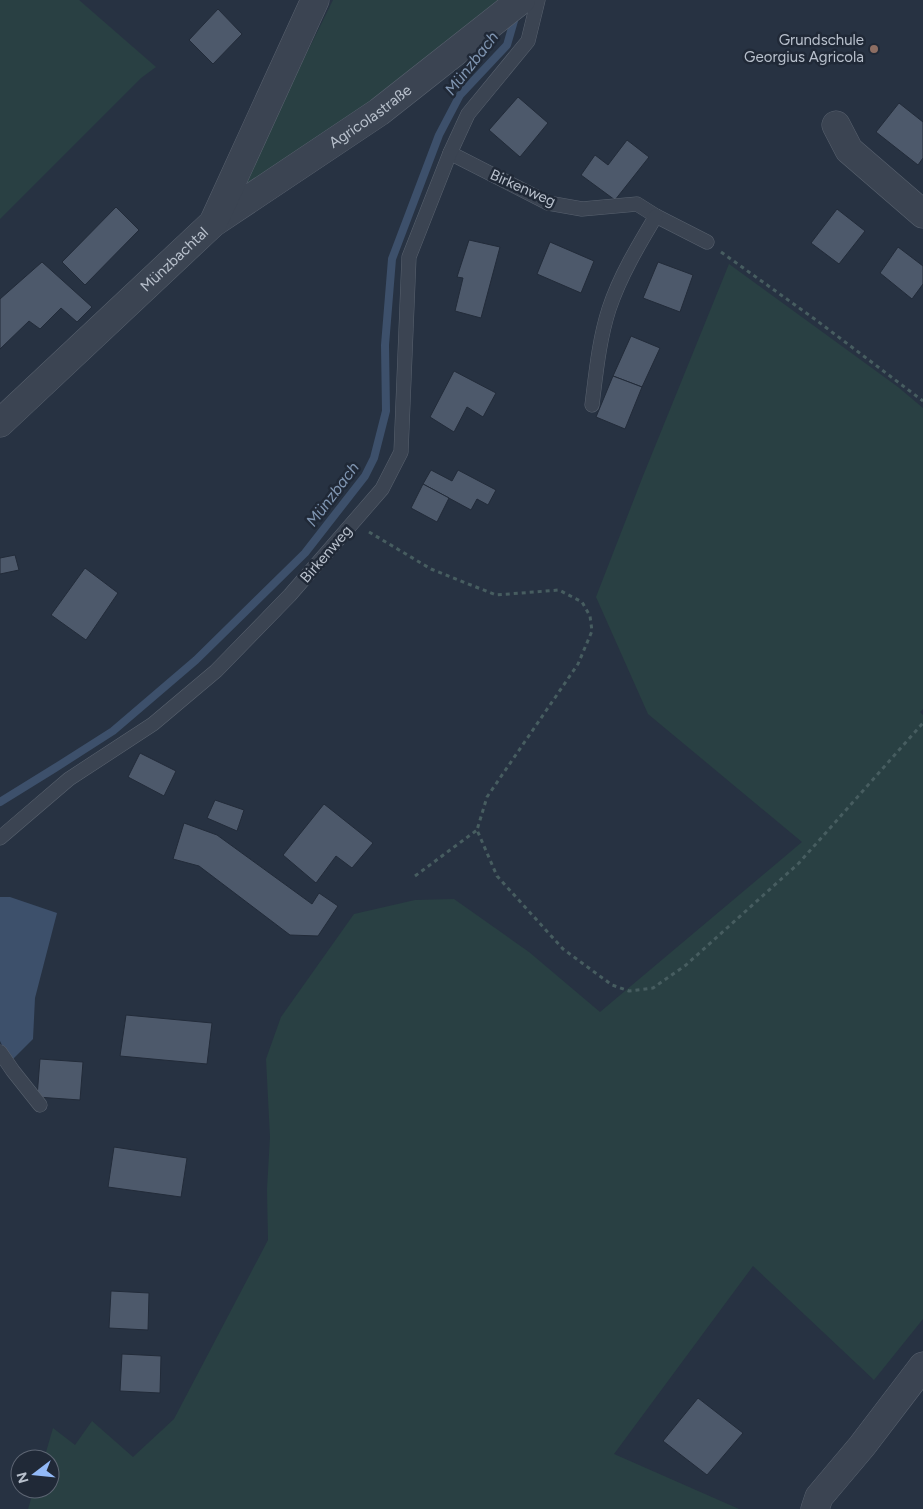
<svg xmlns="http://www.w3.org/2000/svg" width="923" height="1509" viewBox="0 0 923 1509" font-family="Figtree,sans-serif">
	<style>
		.green { fill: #294043 }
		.water { fill: #3d506b }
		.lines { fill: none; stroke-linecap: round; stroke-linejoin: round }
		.stream { stroke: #3d506b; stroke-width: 8 }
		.building { fill: #4d596b; stroke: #222b39 }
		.lane-casing { stroke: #59626f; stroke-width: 15 }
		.street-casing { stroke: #59626f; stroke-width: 29 }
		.path { stroke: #475d60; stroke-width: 3; stroke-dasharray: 4 4; stroke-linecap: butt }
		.lane { stroke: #3b4452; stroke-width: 14 }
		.street { stroke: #3b4452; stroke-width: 28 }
		.education-dot { fill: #8d6e63; stroke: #202937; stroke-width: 2 }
		.labels { text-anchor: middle; stroke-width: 5; stroke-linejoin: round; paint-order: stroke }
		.poi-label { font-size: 15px; fill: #b8c0cc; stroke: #202937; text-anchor: end }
		.street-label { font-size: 15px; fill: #b8c0cc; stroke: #202937 }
		.water-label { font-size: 16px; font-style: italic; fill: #8096b2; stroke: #202937 }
	</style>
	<rect width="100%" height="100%" fill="#273242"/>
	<!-- green -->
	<g class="green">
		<polygon points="0,0 79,0 156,67 141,78 0,219"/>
		<polygon points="333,0 504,0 230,208"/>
		<polygon points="729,264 898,387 923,408 923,709 920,712 923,715 923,1319 874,1380 753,1266 614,1454 739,1509 28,1509 34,1489 50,1489 50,1459 44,1459 53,1428 75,1445 92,1421 133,1457 174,1419 268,1240 267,1189 270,1137 266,1059 281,1017 354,914 415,900 454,899 529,952 600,1012 802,842 648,714 596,597 643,476"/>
	</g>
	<!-- water -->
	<polygon class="water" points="0,897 10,897 57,913 35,998 33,1039 13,1059 3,1047 0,1041"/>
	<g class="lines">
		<!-- stream -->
		<polyline class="stream" points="0,802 55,768 113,731 196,660 305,553 365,476 374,458 386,411 385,345 392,259 439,135 460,95 507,45 516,14"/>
	</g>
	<!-- building -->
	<g class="building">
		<polygon points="218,9 242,34 213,64 189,40"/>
		<polygon points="518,97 548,123 520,157 489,130"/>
		<polygon points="899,103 923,122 923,158 918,165 876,132"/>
		<polygon points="627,140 649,157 615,200 581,175 595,155 608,165"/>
		<polygon points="116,207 139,230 85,285 62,262"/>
		<polygon points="837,209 865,231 839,264 811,243"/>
		<polygon points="469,240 500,247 481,318 455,311 463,278 457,277"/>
		<polygon points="550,242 594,261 581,293 537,274"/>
		<polygon points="898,247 923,266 923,284 912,299 880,273"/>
		<polygon points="42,262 92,307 77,322 61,308 40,329 29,321 0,349 0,299"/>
		<polygon points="658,262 693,275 680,312 643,298"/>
		<polygon points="631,336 660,348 642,387 613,376"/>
		<polygon points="454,371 496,393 483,417 467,407 454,432 430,417"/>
		<polygon points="613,376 642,387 625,429 596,417"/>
		<polygon points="431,470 452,481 458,470 496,490 488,505 477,499 471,510 423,484"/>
		<polygon points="423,484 449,498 437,522 411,508"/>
		<polygon points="15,555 19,570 0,574 0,558"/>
		<polygon points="85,568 118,593 86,640 51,615"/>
		<polygon points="140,753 176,771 164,796 128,777"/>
		<polygon points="215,800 244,810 237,831 207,818"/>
		<polygon points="324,804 373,843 352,868 336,856 316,883 283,855"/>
		<polygon points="184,823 217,835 312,904 319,893 338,906 318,936 290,935 199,866 173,859"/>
		<polygon points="126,1015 212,1023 207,1064 120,1056"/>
		<polygon points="40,1059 83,1062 80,1100 37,1097"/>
		<polygon points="114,1147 187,1158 181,1197 108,1187"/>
		<polygon points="111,1291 149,1293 148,1330 109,1328"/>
		<polygon points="122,1354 161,1356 160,1393 120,1391"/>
		<polygon points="698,1398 743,1433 707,1475 663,1441"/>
	</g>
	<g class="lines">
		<defs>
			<g id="lane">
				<polyline points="450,153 548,203 582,209 637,204 656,216 707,242"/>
				<path d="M592 405C596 373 599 340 609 309 620 276 638 246 656 216"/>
				<polyline points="0,838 69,779 153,724 216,671 290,595 382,489 401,452 409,257 450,153 468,114 528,41 538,0"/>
				<polyline points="0,1052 13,1071 40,1105"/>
			</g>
			<g id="street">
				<polyline points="836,125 849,150 923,214"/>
				<path id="s1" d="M213 223 379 112 521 0"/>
				<path id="s2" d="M0 423 213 223 315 0"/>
				<polyline points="815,1509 819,1497 862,1446 923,1366"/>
			</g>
		</defs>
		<!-- lane casing -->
		<use href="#lane" class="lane-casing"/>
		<!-- street casing -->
		<use href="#street" class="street-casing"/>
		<!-- path -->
		<g class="path">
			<polyline points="721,252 816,320 923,401"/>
			<polyline points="369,532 431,569 496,595 559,590 582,602 590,616 592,631 578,664 487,797 477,830 497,876 563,949 612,985 629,991 653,988 686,965 799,863 923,723"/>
			<polyline points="415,876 477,830"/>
		</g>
		<!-- lane -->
		<use href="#lane" class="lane"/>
		<!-- street -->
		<use href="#street" class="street"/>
	</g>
	<!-- markers -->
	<circle class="education-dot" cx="874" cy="49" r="5"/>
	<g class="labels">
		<!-- poi labels -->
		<g class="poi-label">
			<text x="864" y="45">Grundschule<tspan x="864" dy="17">Georgius Agricola</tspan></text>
		</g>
		<!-- street labels -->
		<g class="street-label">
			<text dy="5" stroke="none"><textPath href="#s1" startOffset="190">Agricolastraße</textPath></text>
			<text transform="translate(523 188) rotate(24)" y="5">Birkenweg</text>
			<text dy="5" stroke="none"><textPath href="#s2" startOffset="239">Münzbachtal</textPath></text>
			<text transform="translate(326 554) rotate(-49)" y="5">Birkenweg</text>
		</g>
		<!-- water labels -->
		<g class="water-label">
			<text transform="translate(471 63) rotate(-52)" y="6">Münzbach</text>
			<text transform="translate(332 494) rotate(-53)" y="6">Münzbach</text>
		</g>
	</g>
	<!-- north arrow -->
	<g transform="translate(35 1474) rotate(254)"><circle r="24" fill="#202937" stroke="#5d6573"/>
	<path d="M0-4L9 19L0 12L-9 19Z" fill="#92b9f7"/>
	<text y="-8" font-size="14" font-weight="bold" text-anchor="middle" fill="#b8c0cc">N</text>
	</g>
</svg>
